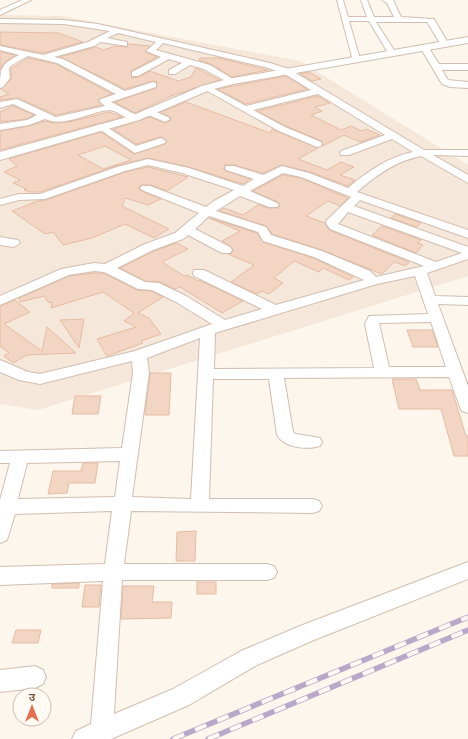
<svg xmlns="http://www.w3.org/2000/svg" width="468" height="739" viewBox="0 0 468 739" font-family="'Archivo Narrow','Noto Sans Devanagari',sans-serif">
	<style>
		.residential { fill: #f5e8da }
		.building { fill: #f3d5c3; stroke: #e6bba3; fill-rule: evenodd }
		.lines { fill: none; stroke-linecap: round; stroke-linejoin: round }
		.minor-casing { stroke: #d1beb0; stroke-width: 2 }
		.tertiary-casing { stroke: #d1beb0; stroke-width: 2 }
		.minor { fill: #fff; fill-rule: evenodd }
		.tertiary { fill: #fff; fill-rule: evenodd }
		.rail-casing { stroke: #b9a8c9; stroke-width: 5.5 }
		.rail { stroke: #fffaf3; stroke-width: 4; stroke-dasharray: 12; stroke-linecap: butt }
	</style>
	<rect width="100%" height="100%" fill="#fdf6ec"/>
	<!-- residential -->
	<polygon class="residential" points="0,15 62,16 300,61 468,165 468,276 38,410 0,404"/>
	<!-- building -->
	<g class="building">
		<polygon points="0,32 59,33 83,42 43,53 0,45"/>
		<polygon points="128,44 150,46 145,52 157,57 131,71 132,78 139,77 150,71 178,81 191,77 196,68 220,80 171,96 135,113 115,102 156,88 157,82 153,81 125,89 60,57 96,47 103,50 116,46 127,47"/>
		<polygon points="0,52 15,55 4,63 0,70"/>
		<polygon points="28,58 56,64 112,94 98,100 102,105 56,115 18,98 0,100 0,97 9,94 1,89 11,79 11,69"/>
		<polygon points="200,58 219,58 268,70 232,77 211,64 199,60"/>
		<polygon points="309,72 321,79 312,81 300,74"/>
		<polygon points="286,76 307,89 246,104 218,89"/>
		<polygon points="318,96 330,103 315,107 322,111 311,115 341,130 351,126 362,131 366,129 380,135 360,142 344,135 323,146 322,141 286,126 257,111"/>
		<path d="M186 102 270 133 272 129 318 148 298 159 327 170 341 162 354 167 340 175 355 180 348 186 310 172 282 165 263 173 234 165H225L224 169 226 171 250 179 243 184 189 167 148 158 116 166 40 192H29L24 190 27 189 13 183 20 180 4 172 17 166 9 159 101 132 134 154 165 144 167 141 161 137 136 144 113 129 150 117 166 123 171 120V118L161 112ZM105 146 131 160 103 169 78 155Z"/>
		<polygon points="13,106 34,115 27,119 0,122 0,112"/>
		<polygon points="109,112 122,117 0,150 0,131 29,126 45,121 53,123 69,122"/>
		<polygon points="148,167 188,177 167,191 151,185 141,185 138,188 141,191 161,199 148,205 125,198 122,206 169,229 154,238 125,224 92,238 63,245 53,232 45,234 12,211 38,201 46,200 125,172"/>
		<polygon points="283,175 301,178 348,198 340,206 328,201 306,216 325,223 329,230 409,262 406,266 394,262 382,274 322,250 272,234 266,226 220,211 224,208 243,215 258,205 269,208 278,208 280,205 278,202 253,191"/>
		<polygon points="395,214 421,223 417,227 391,218"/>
		<polygon points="209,218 257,233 263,242 313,258 353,277 349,280 323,268 319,272 294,261 274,278 283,283 269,294 262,291 257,294 231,282 254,265 228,254 231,254 233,249 222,241 240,231"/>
		<polygon points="382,226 421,240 417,243 423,245 416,253 372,235"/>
		<polygon points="177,243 188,249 162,262 184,276 187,275 198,281 199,280 243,301 222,313 180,287 175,289 160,282 145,281 120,268 154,251"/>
		<polygon points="94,273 104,273 137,290 152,291 163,297 138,313 149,318 161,334 141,341 143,343 107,356 97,339 136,327 124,321 134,313 103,292 51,308 52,302 49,303 44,296 20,302 19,298 69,276"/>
		<polygon points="15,300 30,312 4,324 42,351 47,327 76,353 27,355 13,363 4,356 9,353 0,346 0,306"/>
		<polygon points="84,319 79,348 60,320"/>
		<polygon points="407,330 432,330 438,347 413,347"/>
		<polygon points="150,373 171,373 169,415 145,415"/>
		<polygon points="392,379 416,379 420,390 452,390 466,436 468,436 468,456 454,456 441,409 399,409"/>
		<polygon points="75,396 101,396 98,414 72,414"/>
		<polygon points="83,463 98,463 95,483 69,483 67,493 48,494 53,471 81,471"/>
		<polygon points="196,531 195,561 176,561 177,532"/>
		<rect x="197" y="582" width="19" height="12"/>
		<polygon points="79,583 79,588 52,588 52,584"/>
		<polygon points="85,585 101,585 99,607 82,607"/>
		<polygon points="123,586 154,586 152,602 172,602 171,618 121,619"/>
		<polygon points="16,630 41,630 38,643 12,643"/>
	</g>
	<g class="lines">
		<defs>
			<g id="minor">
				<polygon points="22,0 31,0 0,15 0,10"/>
				<polygon points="337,0 343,0 348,17 367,17 361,0 367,0 374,17 394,17 387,3 382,0 393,0 401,17 434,19 448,43 441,45 427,22 376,22 396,53 392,55 388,53 369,21 349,21 360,59 353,61"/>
				<path d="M0 19 64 20 98 24 270 63 289 69 424 150H468V156L433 155 468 175V183L421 156C396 161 376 175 357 192L468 230V238L360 200 354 206 468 247V259L427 273 435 296 468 297V305L438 304 468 386V413L462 411 460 407 449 377 284 378 293 432 296 434 320 438 322 442 320 446C307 450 284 448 277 435L269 379H213L209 499H313L319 501 322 506 319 511 313 513 131 511 124 564H267L274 566 277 572 274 578 267 580H122L114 714 173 689 241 651 300 626 468 562V579L314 640 257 665 189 705 111 739H72L76 731 91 724 103 581 0 585V567L105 564 112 511 15 514 7 540 0 543V500L10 463H0V451L122 448 133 373 132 361 40 384 19 380 0 372V360L28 372 40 374 135 351 212 324 176 302 152 290 138 289 104 272 94 271 69 275 0 305V296L61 269 94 263 105 264 145 244 175 233 199 213 142 190 140 188 142 186H150L206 207 214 201 234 190 182 173 148 165 125 171 45 199 19 200 0 205V199L19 194H40L117 167 148 159 189 168 243 186 254 179 226 170 225 168 226 166H234L263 175 282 166 309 173 348 188C367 172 388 157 413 152L392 139 349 155H341L340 153 341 151 385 135 318 94 253 110 285 127 321 142 322 144 321 146 317 147 279 131 202 88 206 85 209 86 246 106 311 90 283 73 265 67 163 43 156 50 210 65 236 81 235 83H229L204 69 190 65 175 74H169V70L182 63 169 59 138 76H132V72L161 57 146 51 156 42 118 33 107 38 127 42V46L101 42 94 46 54 57 63 59 125 91 153 82 156 83V87L111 102 138 116V120C128 123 119 110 109 110 88 112 65 128 45 119L29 125 0 130V124L27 120 37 115 13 104 0 108V102L17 99 56 117 105 106 99 101 101 99 116 94 57 63 28 56 12 65 9 68 10 78 3 87 0 88C0 68 1 64 19 55L0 50V46L43 55 88 42 110 31 64 24 0 23ZM283 173 301 177 351 197 327 220 326 223 330 229 424 266 376 277 370 271 322 251 271 235 266 227 216 211 240 196 269 207H277L279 205 277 203 250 191ZM348 212 462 253 436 262 338 224ZM209 216 258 232 263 241 314 257 364 280 276 305 204 270H194L193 273 194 276 262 309 225 320 186 296 159 283 145 282 117 268 153 250 183 239 188 235 222 253H230L232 250 230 247 195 229ZM415 276 428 314 369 316 365 324 374 368 214 369 215 333 377 284ZM431 322 446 367H389L379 323ZM200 338 191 499 132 497 149 373 147 358ZM120 461 115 497 18 499 27 463Z"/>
				<polygon points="421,45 427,45 439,64 468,64 468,70 442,70 448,80 468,82 468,88 450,87 442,84 420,47"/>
				<polygon points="149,109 168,117 170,119 165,122 146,114 146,110"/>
				<polygon points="102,124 136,146 161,138 166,141 165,143 135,153 99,129 97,127"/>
				<polygon points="0,237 18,240 20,243 14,247 0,245"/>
				<polygon points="35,666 43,670 46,677 43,684 35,688 0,692 0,670"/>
			</g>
			<polygon id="tertiary" points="468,37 468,43 233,84 210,90 139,120 0,160 0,152 131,116 202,86 228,79"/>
		</defs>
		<!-- minor casing -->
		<use href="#minor" class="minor-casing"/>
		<!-- tertiary casing -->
		<use href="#tertiary" class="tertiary-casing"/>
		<!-- minor -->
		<use href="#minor" class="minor"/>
		<!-- tertiary -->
		<use href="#tertiary" class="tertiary"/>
		<defs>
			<g id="rail">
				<polyline points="173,739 468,617"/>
				<polyline points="208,739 468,630"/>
			</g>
		</defs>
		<!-- rail casing -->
		<use href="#rail" class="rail-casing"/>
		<!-- rail -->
		<use href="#rail" class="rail"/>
	</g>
	<!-- north arrow -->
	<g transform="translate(32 707)"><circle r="19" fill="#fffaf3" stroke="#cabbb1"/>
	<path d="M0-3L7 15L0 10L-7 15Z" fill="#e76f51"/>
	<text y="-6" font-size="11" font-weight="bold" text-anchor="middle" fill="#7a5c4d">उ</text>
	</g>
</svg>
